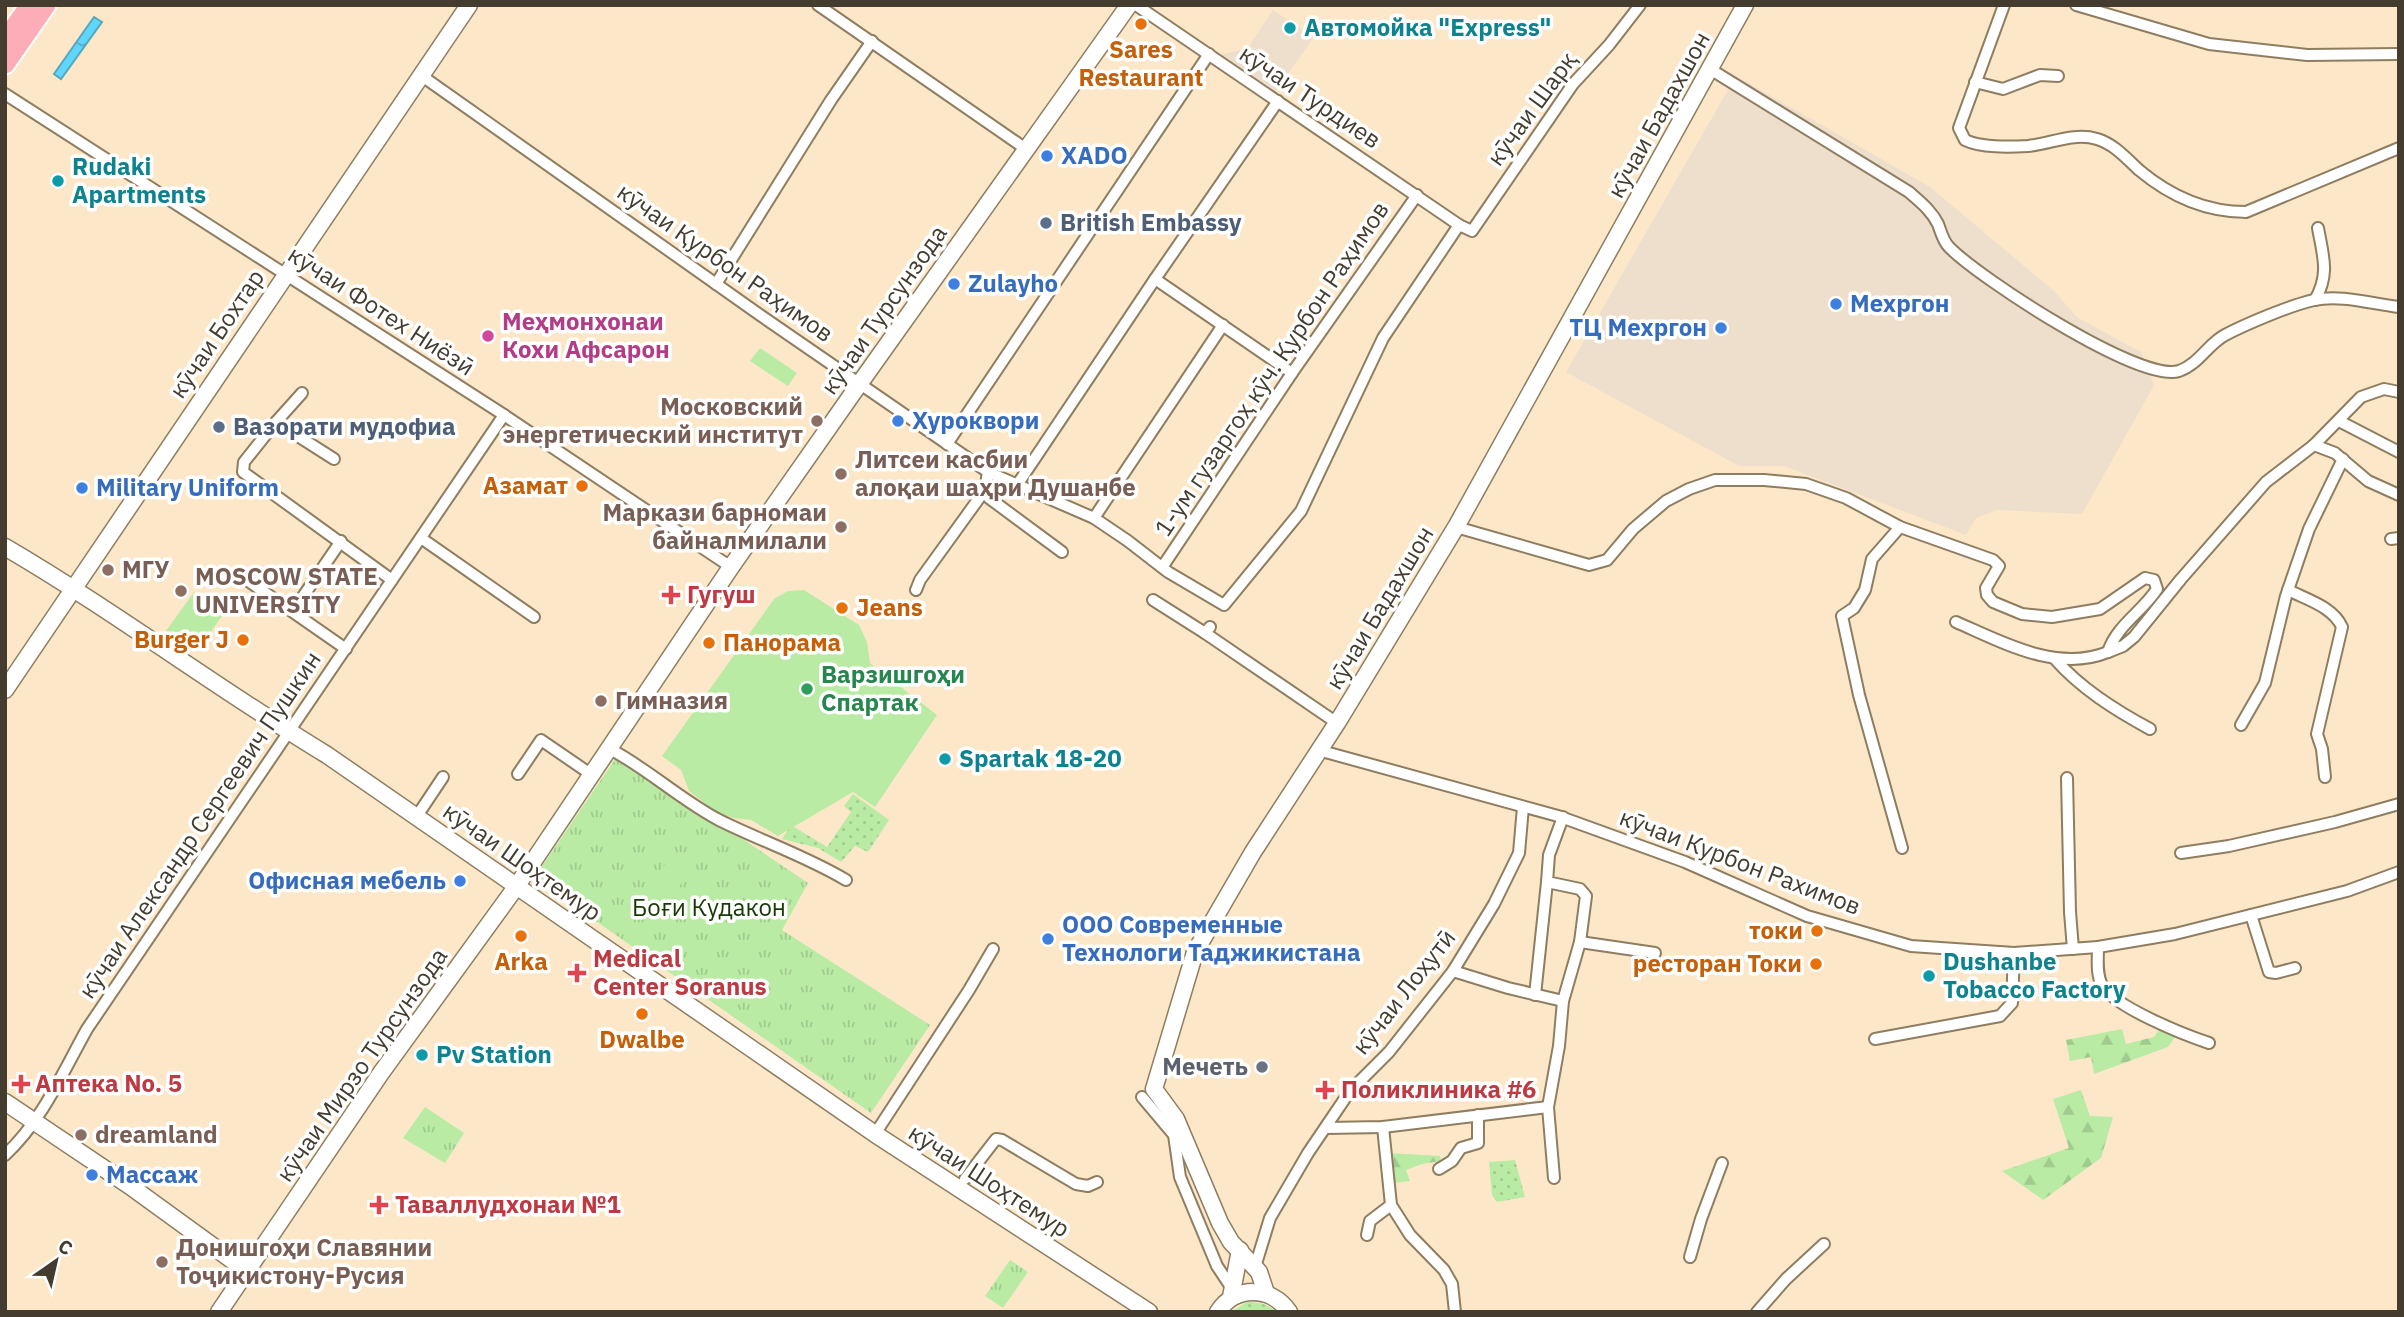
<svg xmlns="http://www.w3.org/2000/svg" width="2404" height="1317" viewBox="0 0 2404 1317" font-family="'IBM Plex Sans',sans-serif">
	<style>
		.commercial { fill: #eedecc }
		.grass { fill: url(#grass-dots) }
		.forest { fill: url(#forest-firs) }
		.park { fill: url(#park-tufts) }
		.pitch { fill: #b9eba4 }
		.water { fill: url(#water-ripples); stroke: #57a8be; stroke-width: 2 }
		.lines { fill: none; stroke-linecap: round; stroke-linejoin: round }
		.street-casing { stroke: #8e7d60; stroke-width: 14 }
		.secondary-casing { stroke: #8e7d60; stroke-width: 19 }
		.highway-casing { stroke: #fff; stroke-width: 23 }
		.street { stroke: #fff; stroke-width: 10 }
		.secondary { stroke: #fff; stroke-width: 16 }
		.highway { stroke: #fdadb7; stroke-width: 19 }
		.food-dot { fill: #e8710a; stroke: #fff; stroke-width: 2.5 }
		.culture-dot { fill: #0f9aa8; stroke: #fff; stroke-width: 2.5 }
		.shop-dot { fill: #3f7fe0; stroke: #fff; stroke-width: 2.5 }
		.service-dot { fill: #5c6f8a; stroke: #fff; stroke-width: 2.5 }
		.hotel-dot { fill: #d1479c; stroke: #fff; stroke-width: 2.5 }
		.education-dot { fill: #8d6e63; stroke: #fff; stroke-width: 2.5 }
		.health-dot { fill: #e0444e; stroke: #fff; stroke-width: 2.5 }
		.leisure-dot { fill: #2e9e5b; stroke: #fff; stroke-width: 2.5 }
		.worship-dot { fill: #6b7280; stroke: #fff; stroke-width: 2.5 }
		.labels { text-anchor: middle; stroke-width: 7; stroke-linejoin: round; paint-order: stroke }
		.culture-label { font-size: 24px; font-weight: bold; fill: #0d838f; stroke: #fff; text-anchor: start }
		.food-label { font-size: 24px; font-weight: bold; fill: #c56008; stroke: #fff; text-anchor: end }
		.street-label { font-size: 24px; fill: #433c2f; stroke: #fff }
		.shop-label { font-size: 24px; font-weight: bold; fill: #366cbe; stroke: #fff; text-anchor: start }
		.service-label { font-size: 24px; font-weight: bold; fill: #4e5e75; stroke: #fff; text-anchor: start }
		.hotel-label { font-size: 24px; font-weight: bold; fill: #b23c85; stroke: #fff; text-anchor: start }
		.education-label { font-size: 24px; font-weight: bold; fill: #785e54; stroke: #fff; text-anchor: start }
		.health-label { font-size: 24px; font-weight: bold; fill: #be3a42; stroke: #fff; text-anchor: start }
		.leisure-label { font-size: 24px; font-weight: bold; fill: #27864d; stroke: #fff; text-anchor: start }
		.park-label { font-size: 24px; fill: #173904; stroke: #fff }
		.worship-label { font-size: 24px; font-weight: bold; fill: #5b616d; stroke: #fff; text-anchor: end }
	</style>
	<defs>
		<pattern id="grass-dots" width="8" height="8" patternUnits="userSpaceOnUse" patternTransform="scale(1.75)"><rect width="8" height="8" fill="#b9eba4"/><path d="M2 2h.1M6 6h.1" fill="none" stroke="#a0ca8e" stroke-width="1.8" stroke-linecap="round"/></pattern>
		<pattern id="forest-firs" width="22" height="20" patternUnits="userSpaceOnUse" patternTransform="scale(1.75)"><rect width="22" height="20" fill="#b9eba4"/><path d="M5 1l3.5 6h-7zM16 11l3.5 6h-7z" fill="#a0ca8e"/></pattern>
		<pattern id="park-tufts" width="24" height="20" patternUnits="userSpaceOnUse" patternTransform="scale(1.75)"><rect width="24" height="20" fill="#b9eba4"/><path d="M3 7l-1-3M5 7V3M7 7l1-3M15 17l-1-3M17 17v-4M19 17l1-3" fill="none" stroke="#a0ca8e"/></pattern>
		<pattern id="water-ripples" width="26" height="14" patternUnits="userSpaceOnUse" patternTransform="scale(1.75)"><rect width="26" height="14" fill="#5fd6fb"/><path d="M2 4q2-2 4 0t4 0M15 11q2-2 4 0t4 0" fill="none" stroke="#50afcc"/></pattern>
	</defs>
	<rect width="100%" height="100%" fill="#fce8c8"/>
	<!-- commercial -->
	<g class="commercial">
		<polygon points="1273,10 1314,37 1276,91 1220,55 1248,48"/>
		<polygon points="1736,76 1930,187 2054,291 2078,318 2141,352 2154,385 2082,514 1997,510 1976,518 1966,535 1784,466 1739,466 1566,372"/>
	</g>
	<!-- grass -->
	<g class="grass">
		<polygon points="853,794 889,820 868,852 855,846 841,862 818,848 782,839 791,825 827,847 851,812 844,806"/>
		<polygon points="1515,1160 1525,1197 1497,1202 1492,1195 1489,1162"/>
		<path d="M1247 1302C1259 1302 1268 1304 1277 1312H1231Z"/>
	</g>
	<!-- forest -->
	<g class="forest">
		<polygon points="2162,1025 2177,1034 2168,1047 2094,1074 2091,1057 2070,1061 2066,1040 2122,1029 2126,1044 2154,1037"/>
		<polygon points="2081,1090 2090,1116 2113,1117 2101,1158 2043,1200 2002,1171 2069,1148 2053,1099"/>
		<polygon points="1389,1153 1440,1156 1441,1161 1422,1164 1406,1170 1410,1181 1394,1183"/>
	</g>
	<!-- park -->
	<g class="park">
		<polygon points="618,755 808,883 782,930 930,1025 871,1113 534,878"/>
		<polygon points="425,1107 464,1133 445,1163 403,1138"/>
		<polygon points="1010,1260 1028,1272 1003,1308 985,1296"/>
	</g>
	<!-- pitch -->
	<g class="pitch">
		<polygon points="760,348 797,373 788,386 750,361"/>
		<polygon points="804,590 859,625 867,642 870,663 937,715 875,807 853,792 778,836 751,820 734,818 719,813 706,804 689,791 681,770 662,756 774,599 788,591"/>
		<polygon points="194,592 224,613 197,652 166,631"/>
		<polygon points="669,858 689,871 666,908 645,895"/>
	</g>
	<!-- water -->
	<polygon class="water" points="94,17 102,22 61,79 54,74"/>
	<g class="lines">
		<defs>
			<g id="street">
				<polyline points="818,5 1026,149"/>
				<polyline points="1136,5 1459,225 1472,231 1573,84 1609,45 1640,5"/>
				<path d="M2004 5 1959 128 1965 140C1981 148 2009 147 2028 146 2050 144 2074 132 2097 139 2114 144 2126 158 2139 170 2170 196 2205 212 2246 212L2399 148"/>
				<polyline points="2076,5 2209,44 2307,55 2399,54"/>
				<path d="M1710 69 1909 192C1920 202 1931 210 1938 224 1941 232 1943 241 1949 247 1979 278 2140 383 2179 371 2199 364 2208 344 2225 335 2246 324 2291 305 2314 300 2340 294 2373 304 2399 307"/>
				<polyline points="422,76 760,315 988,472 1094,518 1128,541 1168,572 1224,605 1301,511 1383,338 1459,225"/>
				<polyline points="1975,82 2003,89 2040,75 2058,76"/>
				<polyline points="5,94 504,415 731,567"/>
				<polyline points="1155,279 1292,373"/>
				<polyline points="716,284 831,100 872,41"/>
				<path d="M2315 300C2330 274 2323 256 2318 228"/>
				<polyline points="302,393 276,422 334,459"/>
				<polyline points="2339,421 2399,452"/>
				<polyline points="276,422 244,462 243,472 392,580"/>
				<polyline points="947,444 1209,54"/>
				<polyline points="2314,445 2361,397 2384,389 2399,392"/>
				<polyline points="1017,485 1155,279 1278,101"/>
				<polyline points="985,490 989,498 1062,552"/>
				<polyline points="1094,518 1223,325"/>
				<path d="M1456 527 1589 565 1607 560 1633 529 1666 501 1689 489 1715 480H1764L1806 484 1846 498 1900 527 1993 560 1999 566 1986 588 1987 595 1993 602 2022 614 2052 617 2100 609 2145 578 2154 580 2157 589C2142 612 2117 625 2108 652L2123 646 2134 637 2181 579 2266 482 2314 445 2335 453 2368 481 2399 495"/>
				<polyline points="1900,527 1872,559 1865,590 1854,608 1842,616 1859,695 1902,848"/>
				<polyline points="421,538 534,617"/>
				<polyline points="2391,539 2399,538"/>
				<polyline points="1163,566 1292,373 1417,195"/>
				<polyline points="244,578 346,649"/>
				<polyline points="916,590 920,580 985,490 988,472"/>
				<path d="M2288 590C2308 600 2333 607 2342 627L2317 734 2322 749 2325 777"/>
				<polyline points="1153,600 1205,633"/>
				<polyline points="293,611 341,541"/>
				<path d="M1956 622C2002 642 2057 673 2108 652"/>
				<polyline points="1210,627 1205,633 1337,723"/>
				<path d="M2054 658C2080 688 2115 710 2150 729"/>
				<polyline points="2241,725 2265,683 2286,596 2309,529 2343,459"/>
				<path d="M610 749C648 769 681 800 719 820 761 841 806 856 846 880"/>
				<polyline points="1318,750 1558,816 1685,862 1807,916 1911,946 2014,953 2098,947 2175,934 2347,891 2399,872"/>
				<polyline points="518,774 541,740 592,775"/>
				<polyline points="2067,778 2070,912 2073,949"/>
				<polyline points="417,816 443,777"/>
				<polyline points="2181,853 2229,846 2335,822 2399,804"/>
				<polyline points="2251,915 2269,972 2276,973 2295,968"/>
				<polyline points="1580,942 1655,953"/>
				<path d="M2098 947C2098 959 2096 974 2102 985 2114 1007 2185 1035 2209 1043"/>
				<polyline points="1453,971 1508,988 1563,1001"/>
				<polyline points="1535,995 1547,882"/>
				<polyline points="1875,1039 2000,1016 2012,1003 2014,953"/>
				<polyline points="1142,1097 1174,1135 1180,1177 1217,1266 1233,1290"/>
				<polyline points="1383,1127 1391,1205 1410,1235 1444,1270 1452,1284 1455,1312"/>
				<polyline points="1326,1128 1383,1127 1548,1107"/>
				<polyline points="875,1134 969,990 993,949"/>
				<path d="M5 1155C42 1121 63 1072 87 1029L504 415"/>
				<polyline points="1439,1169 1452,1161 1461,1148 1478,1143 1478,1115"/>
				<polyline points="1554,1178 1548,1107 1559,1046 1563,1001 1580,942 1586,896 1580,889 1547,882 1549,855 1563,817"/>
				<polyline points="965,1179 996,1139 1002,1140 1076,1184 1088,1186 1097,1182"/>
				<polyline points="1367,1235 1370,1221 1391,1205"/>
				<polyline points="1690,1257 1701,1219 1722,1163"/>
				<polyline points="1255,1267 1270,1218 1308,1153 1350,1091 1389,1052 1453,971 1494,904 1519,853 1523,807"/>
				<polyline points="1757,1312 1786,1279 1824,1244"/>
			</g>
			<g id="secondary">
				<path d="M5 547C116 612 218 689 327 755L875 1134 1149 1312"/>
				<polyline points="5,690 469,5"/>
				<polyline points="5,1102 130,1186 247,1271"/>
				<polyline points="1266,1293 1259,1272 1231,1242 1220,1223 1176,1119 1154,1089 1195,952 1253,852 1337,723 1456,527 1745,5"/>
				<polyline points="1231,1297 1240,1250"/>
				<polyline points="219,1312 381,1073 516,887 731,567 860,383 1129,5"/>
				<path d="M1218 1312C1235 1285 1272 1286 1289 1312"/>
			</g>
			<g id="highway">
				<polyline points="5,40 30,5"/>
				<polyline points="5,64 46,5"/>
			</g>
		</defs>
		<!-- street casing -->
		<use href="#street" class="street-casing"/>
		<!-- secondary casing -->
		<use href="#secondary" class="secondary-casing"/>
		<!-- highway casing -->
		<use href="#highway" class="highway-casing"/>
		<!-- street -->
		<use href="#street" class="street"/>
		<!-- secondary -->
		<use href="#secondary" class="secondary"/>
		<!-- highway -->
		<use href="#highway" class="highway"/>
	</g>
	<!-- markers -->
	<g class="food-dot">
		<circle cx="1141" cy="24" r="7"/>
		<circle cx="582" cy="486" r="7"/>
		<circle cx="842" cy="608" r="7"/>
		<circle cx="243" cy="640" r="7"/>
		<circle cx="709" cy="643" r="7"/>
		<circle cx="1817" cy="931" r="7"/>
		<circle cx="521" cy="936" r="7"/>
		<circle cx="1816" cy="964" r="7"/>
		<circle cx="642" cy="1014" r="7"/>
	</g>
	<g class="culture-dot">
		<circle cx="1290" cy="28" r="7"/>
		<circle cx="58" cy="181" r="7"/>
		<circle cx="945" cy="759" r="7"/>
		<circle cx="1929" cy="976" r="7"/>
		<circle cx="422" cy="1055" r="7"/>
	</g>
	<g class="shop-dot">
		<circle cx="1047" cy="156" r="7"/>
		<circle cx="954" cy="284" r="7"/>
		<circle cx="1836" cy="304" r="7"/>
		<circle cx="1721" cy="328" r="7"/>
		<circle cx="898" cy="421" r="7"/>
		<circle cx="82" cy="488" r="7"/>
		<circle cx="460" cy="881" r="7"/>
		<circle cx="1048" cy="939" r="7"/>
		<circle cx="92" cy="1175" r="7"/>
	</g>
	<g class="service-dot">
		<circle cx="1046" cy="223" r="7"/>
		<circle cx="219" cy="427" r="7"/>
	</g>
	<circle class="hotel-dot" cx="488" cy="336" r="7"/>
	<g class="education-dot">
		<circle cx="817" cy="421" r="7"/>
		<circle cx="841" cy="474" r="7"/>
		<circle cx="841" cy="527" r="7"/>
		<circle cx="108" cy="570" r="7"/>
		<circle cx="181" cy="591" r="7"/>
		<circle cx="601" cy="701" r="7"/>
		<circle cx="81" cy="1135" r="7"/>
		<circle cx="162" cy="1262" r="7"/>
	</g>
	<g class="health-dot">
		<path d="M667.5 584.5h7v7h7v7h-7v7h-7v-7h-7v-7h7z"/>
		<path d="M573.5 962.5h7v7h7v7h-7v7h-7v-7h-7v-7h7z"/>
		<path d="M17.5 1073.5h7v7h7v7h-7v7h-7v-7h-7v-7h7z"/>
		<path d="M1321.5 1079.5h7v7h7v7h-7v7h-7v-7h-7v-7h7z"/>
		<path d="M375.5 1194.5h7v7h7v7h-7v7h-7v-7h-7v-7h7z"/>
	</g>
	<circle class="leisure-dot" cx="807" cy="689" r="7"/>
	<circle class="worship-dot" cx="1262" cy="1067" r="7"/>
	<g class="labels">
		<!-- culture labels -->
		<g class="culture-label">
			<text x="1304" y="36">Автомойка "Express"</text>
			<text x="72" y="175">Rudaki<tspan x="72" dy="28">Apartments</tspan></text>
			<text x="959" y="767">Spartak 18-20</text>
			<text x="1943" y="970">Dushanbe<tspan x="1943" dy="28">Tobacco Factory</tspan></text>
			<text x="436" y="1063">Pv Station</text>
		</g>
		<!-- food labels -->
		<g class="food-label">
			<text x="1141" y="58" text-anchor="middle">Sares<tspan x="1141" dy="28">Restaurant</tspan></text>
			<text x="568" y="494">Азамат</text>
			<text x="856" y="616" text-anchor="start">Jeans</text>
			<text x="229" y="648">Burger J</text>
			<text x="723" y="651" text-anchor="start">Панорама</text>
			<text x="1803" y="939">токи</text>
			<text x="521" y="970" text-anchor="middle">Arka</text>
			<text x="1802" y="972">ресторан Токи</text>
			<text x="642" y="1048" text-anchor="middle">Dwalbe</text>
		</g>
		<!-- street labels -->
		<g class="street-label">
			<text transform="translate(1310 97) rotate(34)" y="8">кӯчаи Турдиев</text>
			<text transform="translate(1532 109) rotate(-54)" y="8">кӯчаи Шарқ</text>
			<text transform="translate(1659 115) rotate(-61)" y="8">кӯчаи Бадахшон</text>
			<text transform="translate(725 263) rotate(35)" y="8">кӯчаи Қурбон Раҳимов</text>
			<text transform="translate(884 310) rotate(-55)" y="8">кӯчаи Турсунзода</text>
			<text transform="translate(381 311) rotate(33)" y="8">кӯчаи Фотех Ниёзӣ</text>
			<text transform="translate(217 334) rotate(-56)" y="8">кӯчаи Бохтар</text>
			<text transform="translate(1272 369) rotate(-56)" y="8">1-ум гузаргоҳ кӯч. Қурбон Раҳимов</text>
			<text transform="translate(1380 608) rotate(-59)" y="8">кӯчаи Бадахшон</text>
			<text transform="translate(200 825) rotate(-56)" y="8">кӯчаи Александр Сергеевич Пушкин</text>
			<text transform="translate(522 862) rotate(35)" y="8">кӯчаи Шоҳтемур</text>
			<text transform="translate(1740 862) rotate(21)" y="8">кӯчаи Курбон Рахимов</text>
			<text transform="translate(1404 992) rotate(-52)" y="8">кӯчаи Лоҳутӣ</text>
			<text transform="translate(362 1065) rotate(-55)" y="8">кӯчаи Мирзо Турсунзода</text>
			<text transform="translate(989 1181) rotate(33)" y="8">кӯчаи Шоҳтемур</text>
		</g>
		<!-- shop labels -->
		<g class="shop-label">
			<text x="1061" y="164">XADO</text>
			<text x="968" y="292">Zulayho</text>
			<text x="1850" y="312">Мехргон</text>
			<text x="1707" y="336" text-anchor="end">ТЦ Мехргон</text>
			<text x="912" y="429">Хуроквори</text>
			<text x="96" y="496">Military Uniform</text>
			<text x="446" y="889" text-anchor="end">Офисная мебель</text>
			<text x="1062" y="933">ООО Современные<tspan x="1062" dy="28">Технологи Таджикистана</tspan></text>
			<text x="106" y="1183">Массаж</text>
		</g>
		<!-- service labels -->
		<g class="service-label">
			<text x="1060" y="231">British Embassy</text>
			<text x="233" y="435">Вазорати мудофиа</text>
		</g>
		<!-- hotel labels -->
		<g class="hotel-label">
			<text x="502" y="330">Меҳмонхонаи<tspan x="502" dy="28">Кохи Афсарон</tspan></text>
		</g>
		<!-- education labels -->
		<g class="education-label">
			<text x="803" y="415" text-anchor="end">Московский<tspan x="803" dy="28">энергетический институт</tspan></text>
			<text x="855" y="468">Литсеи касбии<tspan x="855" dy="28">алоқаи шаҳри Душанбе</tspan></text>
			<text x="827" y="521" text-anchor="end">Маркази барномаи<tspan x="827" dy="28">байналмилали</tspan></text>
			<text x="122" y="578">МГУ</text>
			<text x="195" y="585">MOSCOW STATE<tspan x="195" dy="28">UNIVERSITY</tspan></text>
			<text x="615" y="709">Гимназия</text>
			<text x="95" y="1143">dreamland</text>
			<text x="176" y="1256">Донишгоҳи Славянии<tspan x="176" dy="28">Тоҷикистону-Русия</tspan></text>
		</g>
		<!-- health labels -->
		<g class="health-label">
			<text x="687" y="603">Гугуш</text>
			<text x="593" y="967">Medical<tspan x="593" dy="28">Center Soranus</tspan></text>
			<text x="35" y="1092">Аптека No. 5</text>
			<text x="1341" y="1098">Поликлиника #6</text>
			<text x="395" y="1213">Таваллудхонаи №1</text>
		</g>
		<!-- leisure labels -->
		<g class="leisure-label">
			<text x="821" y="683">Варзишгоҳи<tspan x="821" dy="28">Спартак</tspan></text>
		</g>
		<!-- park labels -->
		<g class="park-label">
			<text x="709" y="916">Боғи Кудакон</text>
		</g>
		<!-- worship labels -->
		<g class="worship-label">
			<text x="1248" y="1075">Мечеть</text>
		</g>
	</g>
	<!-- border -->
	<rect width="2404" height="1317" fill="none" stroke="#433c2f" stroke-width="14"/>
	<!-- north arrow -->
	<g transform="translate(56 1261) rotate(34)" stroke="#ffffff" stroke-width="5" paint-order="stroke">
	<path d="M0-5L12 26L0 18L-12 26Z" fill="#433c2f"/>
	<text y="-10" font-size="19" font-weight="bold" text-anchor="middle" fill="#433c2f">С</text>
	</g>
</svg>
